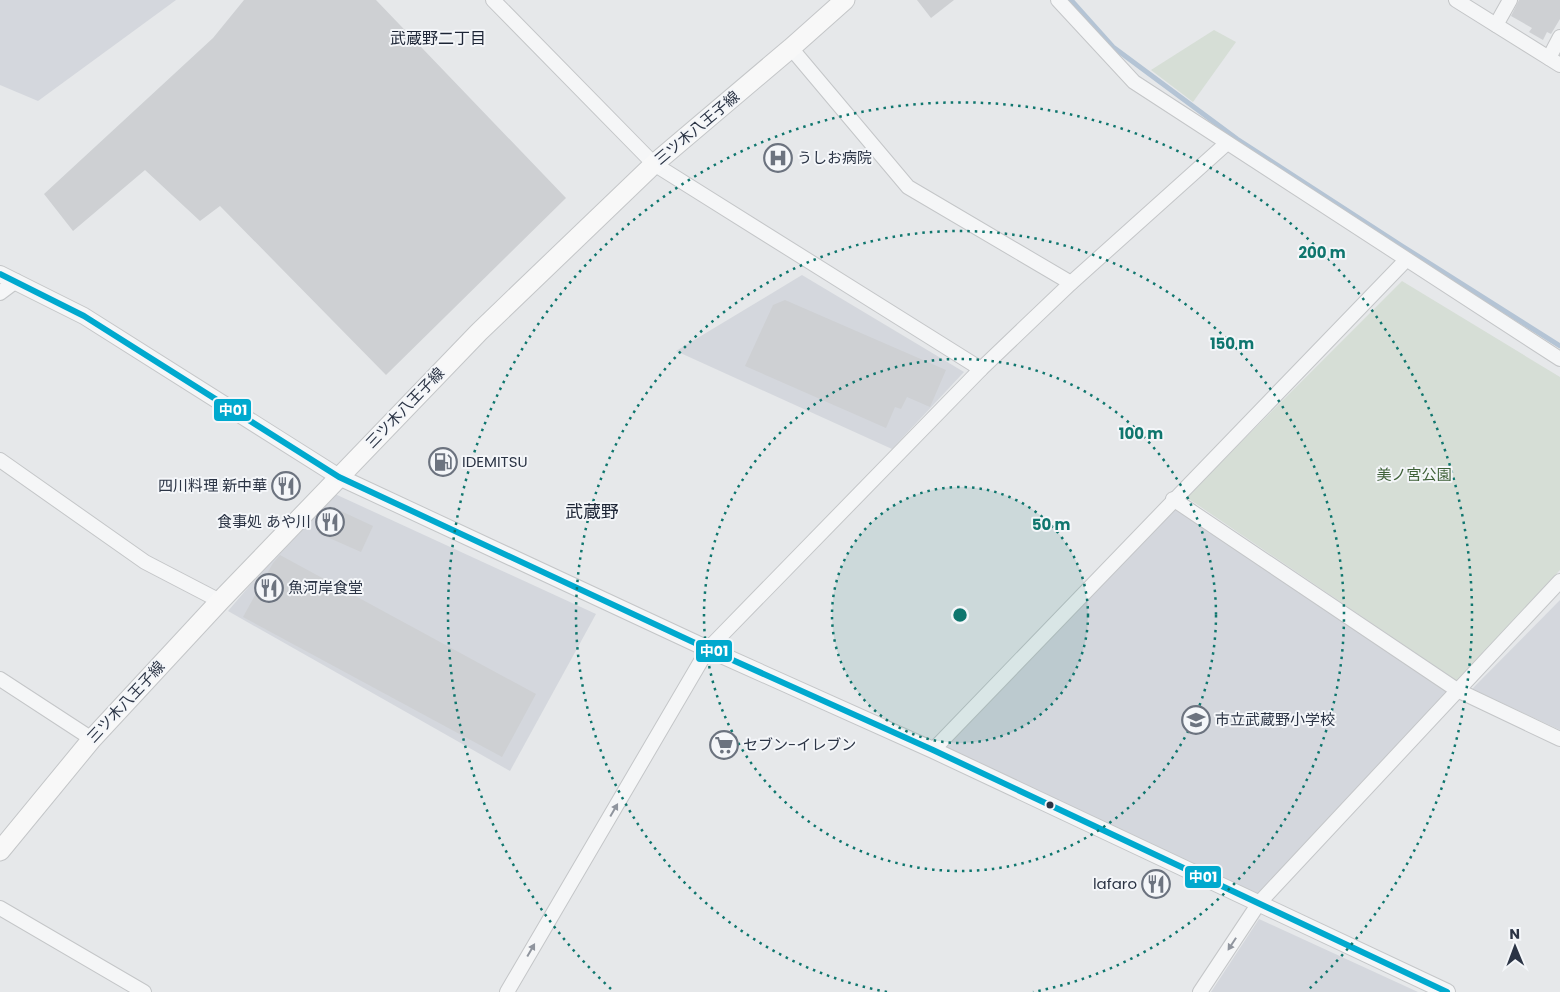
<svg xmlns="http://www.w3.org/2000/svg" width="1560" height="992" viewBox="0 0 1560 992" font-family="Poppins,'Noto Sans JP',sans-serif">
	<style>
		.built { fill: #d4d7dd }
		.green { fill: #d6ded6 }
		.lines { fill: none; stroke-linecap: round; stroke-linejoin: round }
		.stream { stroke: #b4c4d5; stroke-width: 5 }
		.building { fill: #ced0d3 }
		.minor-casing { stroke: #c4c6c8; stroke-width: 16 }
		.tertiary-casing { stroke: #c4c6c8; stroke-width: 18 }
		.secondary-casing { stroke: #c4c6c8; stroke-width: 21 }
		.minor { stroke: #f5f6f7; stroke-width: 14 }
		.tertiary { stroke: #f5f6f7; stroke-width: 16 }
		.secondary { stroke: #f8f8f8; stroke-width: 19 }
		.bus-1-casing { stroke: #f4f6f9; stroke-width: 10 }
		.bus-1 { stroke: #00a9ce; stroke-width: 6 }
		.oneway { fill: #90959e }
		.ring { fill: none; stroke: #0f766e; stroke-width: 2.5; stroke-dasharray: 2.5 5 }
		.bus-dot { fill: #2b3445; stroke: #f4f6f9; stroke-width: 2 }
		.labels { text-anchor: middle; stroke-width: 4; stroke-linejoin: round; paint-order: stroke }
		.street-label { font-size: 15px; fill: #2b3445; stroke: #f4f6f9 }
		.poi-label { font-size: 15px; fill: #2b3445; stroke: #f4f6f9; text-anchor: start }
		.park-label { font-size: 15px; fill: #3f6138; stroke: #f4f6f9 }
		.neighbourhood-label { font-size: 16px; fill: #1d2536; stroke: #f4f6f9 }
		.quarter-label { font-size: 18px; fill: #1d2536; stroke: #f4f6f9 }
		.centre { fill: #0f766e; stroke: #f4f6f9; stroke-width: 2.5 }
		.ring-label { font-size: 15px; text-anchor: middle; font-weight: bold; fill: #0f766e; stroke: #f4f6f9; stroke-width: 4; stroke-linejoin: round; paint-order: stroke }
		.line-badge { stroke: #f4f6f9; stroke-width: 2 }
		.badge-label { font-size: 14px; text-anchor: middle; font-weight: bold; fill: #fff }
	</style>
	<rect width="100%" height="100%" fill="#e6e8ea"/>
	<!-- built -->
	<g class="built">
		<polygon points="0,0 176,0 38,101 0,85"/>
		<polygon points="802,275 964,372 892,449 676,351"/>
		<polygon points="335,494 596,614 510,771 228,611 275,556"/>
		<polygon points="1173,499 1457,690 1259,903 933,750"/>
		<polygon points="1560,600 1560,730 1472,689"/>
		<polygon points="1259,919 1418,992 1211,992"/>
	</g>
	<!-- green -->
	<g class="green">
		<polygon points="1214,30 1236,42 1193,102 1151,70"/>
		<polygon points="1402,281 1560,377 1560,570 1457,681 1186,497"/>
	</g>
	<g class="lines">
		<!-- stream -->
		<polyline class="stream" points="1071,0 1113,47 1237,139 1402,246 1560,346"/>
	</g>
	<!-- building -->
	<g class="building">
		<polygon points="244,0 376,0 566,198 386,375 220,206 200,221 145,170 73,231 44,194 213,38"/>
		<polygon points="917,0 954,0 931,18"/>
		<polygon points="1519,0 1560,0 1560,19 1551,34 1547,32 1543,40 1529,32 1532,28 1511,16"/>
		<polygon points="785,300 946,370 930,407 907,397 901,409 895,407 886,428 745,366 773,305"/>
		<polygon points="330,506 373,526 361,552 318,533"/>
		<polygon points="280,555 536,694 502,757 243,617 273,563"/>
	</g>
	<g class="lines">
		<defs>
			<g id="minor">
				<polyline points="493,0 654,164 981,369"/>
				<polyline points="1058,0 1134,82 1560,359"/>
				<polyline points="1456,0 1560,65"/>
				<polyline points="1496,25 1510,0"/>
				<polyline points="791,48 908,187 1071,283"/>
				<polyline points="1549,58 1560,37"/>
				<polyline points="0,293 16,281"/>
				<polyline points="0,460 145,562 220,601"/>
				<polyline points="1173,499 1457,690 1560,739"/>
				<polyline points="0,679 92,739"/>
				<polyline points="933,750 1406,260"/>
				<polyline points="0,908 144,992"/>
				<polyline points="507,992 708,649 981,369 1071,283 1227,143"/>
				<polyline points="1200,992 1259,903 1560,581"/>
			</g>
			<polyline id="tertiary" points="0,274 84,316 339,477 708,649 933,750 1447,992"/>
			<polyline id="secondary" points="0,851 92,739 220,601 479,332 654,164 791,48 845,0"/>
		</defs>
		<!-- minor casing -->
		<use href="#minor" class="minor-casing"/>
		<!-- tertiary casing -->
		<use href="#tertiary" class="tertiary-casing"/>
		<!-- secondary casing -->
		<use href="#secondary" class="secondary-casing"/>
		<!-- minor -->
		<use href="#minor" class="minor"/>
		<!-- tertiary -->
		<use href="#tertiary" class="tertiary"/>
		<!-- secondary -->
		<use href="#secondary" class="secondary"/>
		<defs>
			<polyline id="bus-1" points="0,274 84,316 339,477 708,649 933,750 1447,992"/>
		</defs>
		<!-- bus-1 casing -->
		<use href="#bus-1" class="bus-1-casing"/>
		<!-- bus-1 -->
		<use href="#bus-1" class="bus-1"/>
	</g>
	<!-- one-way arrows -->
	<defs><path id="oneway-solid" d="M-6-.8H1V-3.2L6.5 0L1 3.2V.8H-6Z" transform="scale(1.25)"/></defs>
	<g class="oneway">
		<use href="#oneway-solid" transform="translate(614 810) rotate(-60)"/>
		<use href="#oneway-solid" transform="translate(1232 944) rotate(123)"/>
		<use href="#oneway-solid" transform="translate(531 950) rotate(-60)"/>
	</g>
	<!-- distance rings -->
	<circle cx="960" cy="615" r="128" fill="#0f766e" fill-opacity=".12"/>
	<g class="ring">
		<circle cx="960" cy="615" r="128"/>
		<circle cx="960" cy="615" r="256"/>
		<path d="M887 992A384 384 0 1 1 1033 992"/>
		<path d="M611 989A512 512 0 1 1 1309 989"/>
	</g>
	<!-- icons -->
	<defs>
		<symbol id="hospital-ring" viewBox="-11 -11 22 22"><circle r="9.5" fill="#f4f6f9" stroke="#6c737f" stroke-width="1.5"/><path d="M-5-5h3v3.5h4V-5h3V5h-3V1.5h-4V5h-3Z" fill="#6c737f"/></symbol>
		<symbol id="fuel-ring" viewBox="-11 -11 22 22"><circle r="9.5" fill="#f4f6f9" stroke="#6c737f" stroke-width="1.5"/><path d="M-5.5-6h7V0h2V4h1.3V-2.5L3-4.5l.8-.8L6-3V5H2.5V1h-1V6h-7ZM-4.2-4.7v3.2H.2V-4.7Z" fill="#6c737f"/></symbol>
		<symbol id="restaurant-ring" viewBox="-11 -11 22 22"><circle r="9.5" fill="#f4f6f9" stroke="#6c737f" stroke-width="1.5"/><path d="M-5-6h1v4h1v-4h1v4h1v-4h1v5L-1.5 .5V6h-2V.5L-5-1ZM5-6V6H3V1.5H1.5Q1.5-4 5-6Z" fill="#6c737f"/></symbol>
		<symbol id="school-ring" viewBox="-11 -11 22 22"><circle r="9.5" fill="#f4f6f9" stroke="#6c737f" stroke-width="1.5"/><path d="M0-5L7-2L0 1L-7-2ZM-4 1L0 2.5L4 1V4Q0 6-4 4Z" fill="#6c737f"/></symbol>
		<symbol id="supermarket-ring" viewBox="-11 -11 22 22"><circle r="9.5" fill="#f4f6f9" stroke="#6c737f" stroke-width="1.5"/><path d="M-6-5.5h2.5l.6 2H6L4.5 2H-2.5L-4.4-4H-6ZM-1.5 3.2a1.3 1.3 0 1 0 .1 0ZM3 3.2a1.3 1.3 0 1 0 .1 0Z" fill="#6c737f"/></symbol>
	</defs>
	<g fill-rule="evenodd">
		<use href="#hospital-ring" x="762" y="142" width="32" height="32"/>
		<use href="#fuel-ring" x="427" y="446" width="32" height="32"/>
		<use href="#restaurant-ring" x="270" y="470" width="32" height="32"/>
		<use href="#restaurant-ring" x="314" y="506" width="32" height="32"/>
		<use href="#restaurant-ring" x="253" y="572" width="32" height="32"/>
		<use href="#school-ring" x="1180" y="704" width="32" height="32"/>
		<use href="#supermarket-ring" x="708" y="729" width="32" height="32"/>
		<use href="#restaurant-ring" x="1140" y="868" width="32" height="32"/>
	</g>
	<!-- markers -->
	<circle class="bus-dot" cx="1050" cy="805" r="4.5"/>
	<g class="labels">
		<!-- street labels -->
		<g class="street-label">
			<text transform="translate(697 128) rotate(-40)" y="5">三ツ木八王子線</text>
			<text transform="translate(405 408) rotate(-46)" y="5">三ツ木八王子線</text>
			<text transform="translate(126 702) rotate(-47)" y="5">三ツ木八王子線</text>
		</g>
		<!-- poi labels -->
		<g class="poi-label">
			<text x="797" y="163">うしお病院</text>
			<text x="462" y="467">IDEMITSU</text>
			<text x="267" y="491" text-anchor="end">四川料理 新中華</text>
			<text x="311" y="527" text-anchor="end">食事処 あや川</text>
			<text x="288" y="593">魚河岸食堂</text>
			<text x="1215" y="725">市立武蔵野小学校</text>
			<text x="743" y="750">セブン-イレブン</text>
			<text x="1137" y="889" text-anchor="end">lafaro</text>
		</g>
		<!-- park labels -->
		<g class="park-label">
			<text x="1414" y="480">美ノ宮公園</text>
		</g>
		<!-- neighbourhood labels -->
		<g class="neighbourhood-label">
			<text x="438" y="44">武蔵野二丁目</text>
		</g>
		<!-- quarter labels -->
		<g class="quarter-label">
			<text x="592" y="518">武蔵野</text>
		</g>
	</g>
	<circle cx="960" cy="615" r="8" class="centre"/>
	<g class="ring-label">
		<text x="1322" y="258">200 m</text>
		<text x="1232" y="349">150 m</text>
		<text x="1141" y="439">100 m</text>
		<text x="1051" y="530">50 m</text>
	</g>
	<g class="line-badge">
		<rect x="213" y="398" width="39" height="24" rx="5" fill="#00a9ce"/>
		<rect x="695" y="639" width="38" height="24" rx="5" fill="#00a9ce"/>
		<rect x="1184" y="865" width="38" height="24" rx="5" fill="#00a9ce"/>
	</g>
	<g class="badge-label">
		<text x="233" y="415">中01</text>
		<text x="714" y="656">中01</text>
		<text x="1203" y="882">中01</text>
	</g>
	<!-- north arrow -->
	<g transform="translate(1515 947) rotate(359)" stroke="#f4f6f9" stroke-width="4" paint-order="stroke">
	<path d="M0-4L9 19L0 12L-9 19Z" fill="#2b3445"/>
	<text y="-8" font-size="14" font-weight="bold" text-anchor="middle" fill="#2b3445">N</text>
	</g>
</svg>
